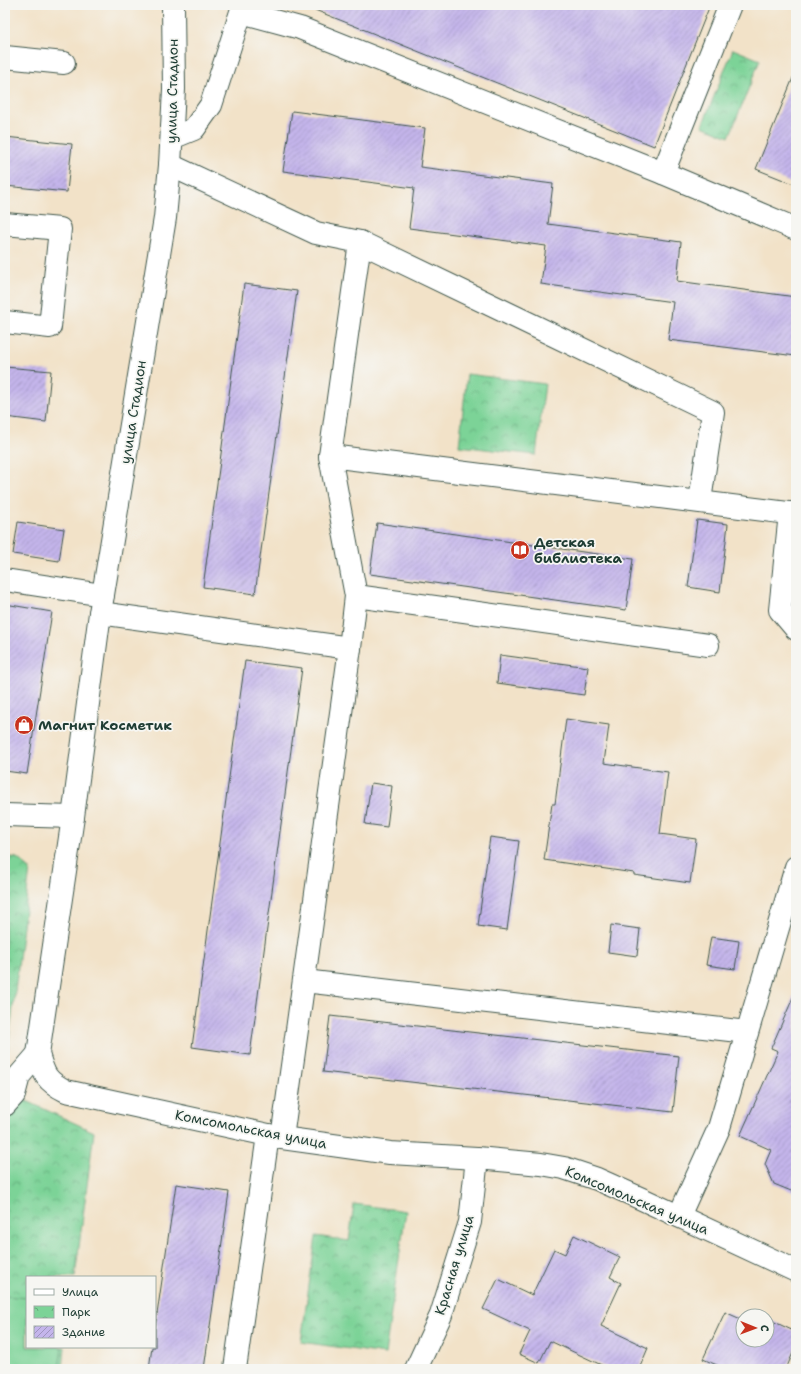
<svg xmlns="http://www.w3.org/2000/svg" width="801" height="1374" viewBox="0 0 801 1374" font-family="'Shantell Sans',sans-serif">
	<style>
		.park { fill: url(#park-crowns); stroke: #4e8866 }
		.garden { fill: #7cd397; stroke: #4e8866 }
		.building { fill: url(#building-hatch) }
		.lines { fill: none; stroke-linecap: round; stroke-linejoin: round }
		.minor-casing { stroke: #3f564a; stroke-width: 24 }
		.minor { stroke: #fff; stroke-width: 22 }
		.labels { text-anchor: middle; stroke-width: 3.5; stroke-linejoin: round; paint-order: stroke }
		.street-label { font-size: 14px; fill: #1f3d34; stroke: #f6f6f2 }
		.poi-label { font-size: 14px; font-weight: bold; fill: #1f3d34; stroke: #f6f6f2; text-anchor: start }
	</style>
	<defs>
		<pattern id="park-crowns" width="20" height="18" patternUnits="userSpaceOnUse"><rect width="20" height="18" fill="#7cd397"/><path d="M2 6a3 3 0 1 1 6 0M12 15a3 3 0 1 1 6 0" fill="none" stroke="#65ac7c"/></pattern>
		<pattern id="building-hatch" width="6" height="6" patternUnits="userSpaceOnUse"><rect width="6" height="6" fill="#c4b5eb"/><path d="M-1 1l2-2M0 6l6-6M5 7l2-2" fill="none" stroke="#9f94bf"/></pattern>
	</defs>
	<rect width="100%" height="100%" fill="#f6f6f2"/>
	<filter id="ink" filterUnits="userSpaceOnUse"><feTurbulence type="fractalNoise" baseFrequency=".025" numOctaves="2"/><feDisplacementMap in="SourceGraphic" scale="8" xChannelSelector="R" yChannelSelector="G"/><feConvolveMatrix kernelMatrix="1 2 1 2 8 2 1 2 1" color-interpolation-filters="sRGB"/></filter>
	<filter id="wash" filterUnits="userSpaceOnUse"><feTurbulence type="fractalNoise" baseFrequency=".012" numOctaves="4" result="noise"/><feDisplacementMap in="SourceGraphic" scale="16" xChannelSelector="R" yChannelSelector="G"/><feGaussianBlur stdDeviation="0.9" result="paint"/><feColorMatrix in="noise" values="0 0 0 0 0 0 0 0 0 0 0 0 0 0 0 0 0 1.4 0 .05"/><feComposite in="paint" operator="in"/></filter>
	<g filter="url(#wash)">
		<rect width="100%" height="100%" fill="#f2e2c8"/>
		<!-- park -->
		<g class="park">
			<polygon points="733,49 760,60 729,137 702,126"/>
			<polygon points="467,374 545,384 536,455 459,446"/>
			<polygon points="5,856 17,858 30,869 5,1073"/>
			<polygon points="5,1091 94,1132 75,1277 27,1277 27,1347 65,1347 63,1369 5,1369"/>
			<polygon points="354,1204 406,1211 385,1354 301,1342 316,1236 349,1241"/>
		</g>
		<!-- garden -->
		<polygon class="garden" points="5,1296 27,1298 27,1347 62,1347 59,1369 5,1369"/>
		<g id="blocks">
			<!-- building -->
			<g class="building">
				<polygon points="305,5 710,5 654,146 305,6"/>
				<polygon points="795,73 796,73 796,185 756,169"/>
				<polygon points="292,111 425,128 420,167 553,184 548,224 681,242 677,281 796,297 796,356 668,340 673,302 541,284 546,246 409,228 414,188 283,171"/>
				<polygon points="5,137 72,144 67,192 5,186"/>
				<polygon points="244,284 297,291 255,594 203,587"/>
				<polygon points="5,367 51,371 46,422 5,417"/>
				<polygon points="697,520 728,524 720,592 688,587"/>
				<polygon points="18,522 64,529 59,561 13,554"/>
				<polygon points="377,523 633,559 626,610 370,574"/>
				<polygon points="5,604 52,612 27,774 5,771"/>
				<polygon points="500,655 588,667 584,695 497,683"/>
				<polygon points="245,661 302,668 250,1055 192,1047"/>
				<polygon points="566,719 609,725 604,763 668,772 660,834 696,839 690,883 634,875 634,873 544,860 552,804 555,804"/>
				<polygon points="371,783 392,786 387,827 365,824"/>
				<polygon points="490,837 519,841 507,930 478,926"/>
				<polygon points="611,925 640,929 637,956 608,952"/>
				<polygon points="711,937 739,941 735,969 706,965"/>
				<polygon points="796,991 796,1193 774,1184 765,1164 771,1150 740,1136 778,1051 771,1048"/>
				<polygon points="330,1016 679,1056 673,1112 323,1072"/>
				<polygon points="176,1184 229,1192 204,1369 149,1369 152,1347 155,1347 155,1328"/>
				<polygon points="574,1235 620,1257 610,1277 621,1283 601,1326 648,1348 639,1369 610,1369 550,1341 539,1363 519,1354 530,1331 483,1309 498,1279 532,1295 554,1249 565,1254"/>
				<polygon points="725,1312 743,1320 743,1340 767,1340 767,1322 768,1319 796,1332 796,1346 786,1369 726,1369 703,1359"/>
			</g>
		</g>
	</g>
	<g filter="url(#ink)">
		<use href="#blocks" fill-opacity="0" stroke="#3f564a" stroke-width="1"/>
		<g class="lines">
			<defs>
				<g id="minor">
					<path d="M173 5 174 89 170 165 165 218 100 613 73 817 38 1054C44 1075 46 1081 66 1091L282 1138 390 1153 477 1158 541 1164 564 1168 597 1179 642 1199 796 1271"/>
					<polyline points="5,57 64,63"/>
					<polyline points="172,138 194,129 211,105 241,12 300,28 663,173 796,229"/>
					<polyline points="170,165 316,233 360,242 330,456 356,596 350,648"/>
					<polyline points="663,173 730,5"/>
					<polyline points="5,224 60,229 50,327 5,322"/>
					<polyline points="360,242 713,412 700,501"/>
					<polyline points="330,456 796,514"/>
					<polyline points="790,513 780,610 796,629"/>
					<polyline points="5,580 103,595"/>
					<polyline points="356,596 708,645"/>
					<polyline points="100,613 350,648 282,1138"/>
					<polyline points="5,815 73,817"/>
					<polyline points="304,981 747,1032"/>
					<polyline points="5,1105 14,1095 19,1076 38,1054"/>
					<polyline points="679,1216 719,1128 796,867"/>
					<polyline points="235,1369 268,1135"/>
					<polyline points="416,1369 441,1315 470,1222 477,1158"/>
				</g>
			</defs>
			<!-- minor casing -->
			<use href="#minor" class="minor-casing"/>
			<!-- minor -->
			<use href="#minor" class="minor"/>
		</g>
	</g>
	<!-- icons -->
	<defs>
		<symbol id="library-disc" viewBox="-11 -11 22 22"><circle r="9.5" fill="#c8321e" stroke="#f6f6f2"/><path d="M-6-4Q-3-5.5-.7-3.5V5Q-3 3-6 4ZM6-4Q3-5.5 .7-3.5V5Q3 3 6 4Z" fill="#fff"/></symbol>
		<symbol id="shop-disc" viewBox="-11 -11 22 22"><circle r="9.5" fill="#c8321e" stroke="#f6f6f2"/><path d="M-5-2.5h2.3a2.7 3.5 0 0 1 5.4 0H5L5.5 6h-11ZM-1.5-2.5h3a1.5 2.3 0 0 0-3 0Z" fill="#fff"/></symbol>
	</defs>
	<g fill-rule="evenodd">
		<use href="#library-disc" x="509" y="539" width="22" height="22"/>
		<use href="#shop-disc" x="13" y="714" width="22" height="22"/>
	</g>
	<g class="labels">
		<!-- street labels -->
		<g class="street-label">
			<text transform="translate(172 91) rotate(-89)" y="5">улица Стадион</text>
			<text transform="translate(133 412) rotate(-81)" y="5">улица Стадион</text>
			<text transform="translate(251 1129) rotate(11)" y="5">Комсомольская улица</text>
			<text transform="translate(637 1200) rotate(23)" y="5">Комсомольская улица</text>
			<text transform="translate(454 1265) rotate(-73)" y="5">Красная улица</text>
		</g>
		<!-- poi labels -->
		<g class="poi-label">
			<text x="534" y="547">Детская<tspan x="534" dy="16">библиотека</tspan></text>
			<text x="38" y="730">Магнит Косметик</text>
		</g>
	</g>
	<!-- margin -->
	<rect width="801" height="1374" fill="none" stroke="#f6f6f2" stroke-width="20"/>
	<!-- legend -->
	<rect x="26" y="1276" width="130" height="72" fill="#f6f6f2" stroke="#a0aca6"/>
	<rect x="34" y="1289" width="20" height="6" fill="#ffffff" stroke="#a0aca6"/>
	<text x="62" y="1296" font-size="12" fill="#1f3d34">Улица</text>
	<rect x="34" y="1306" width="20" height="12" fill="url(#park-crowns)" stroke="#a0aca6"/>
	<text x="62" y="1316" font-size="12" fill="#1f3d34">Парк</text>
	<rect x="34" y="1326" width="20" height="12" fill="url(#building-hatch)" stroke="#a0aca6"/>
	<text x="62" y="1336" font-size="12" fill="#1f3d34">Здание</text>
	<!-- north arrow -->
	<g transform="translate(755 1328) rotate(91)"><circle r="19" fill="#f6f6f2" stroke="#a0aca6"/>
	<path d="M0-3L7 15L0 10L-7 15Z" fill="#c8321e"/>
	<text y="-6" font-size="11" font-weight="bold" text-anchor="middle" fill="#1f3d34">С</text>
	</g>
</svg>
